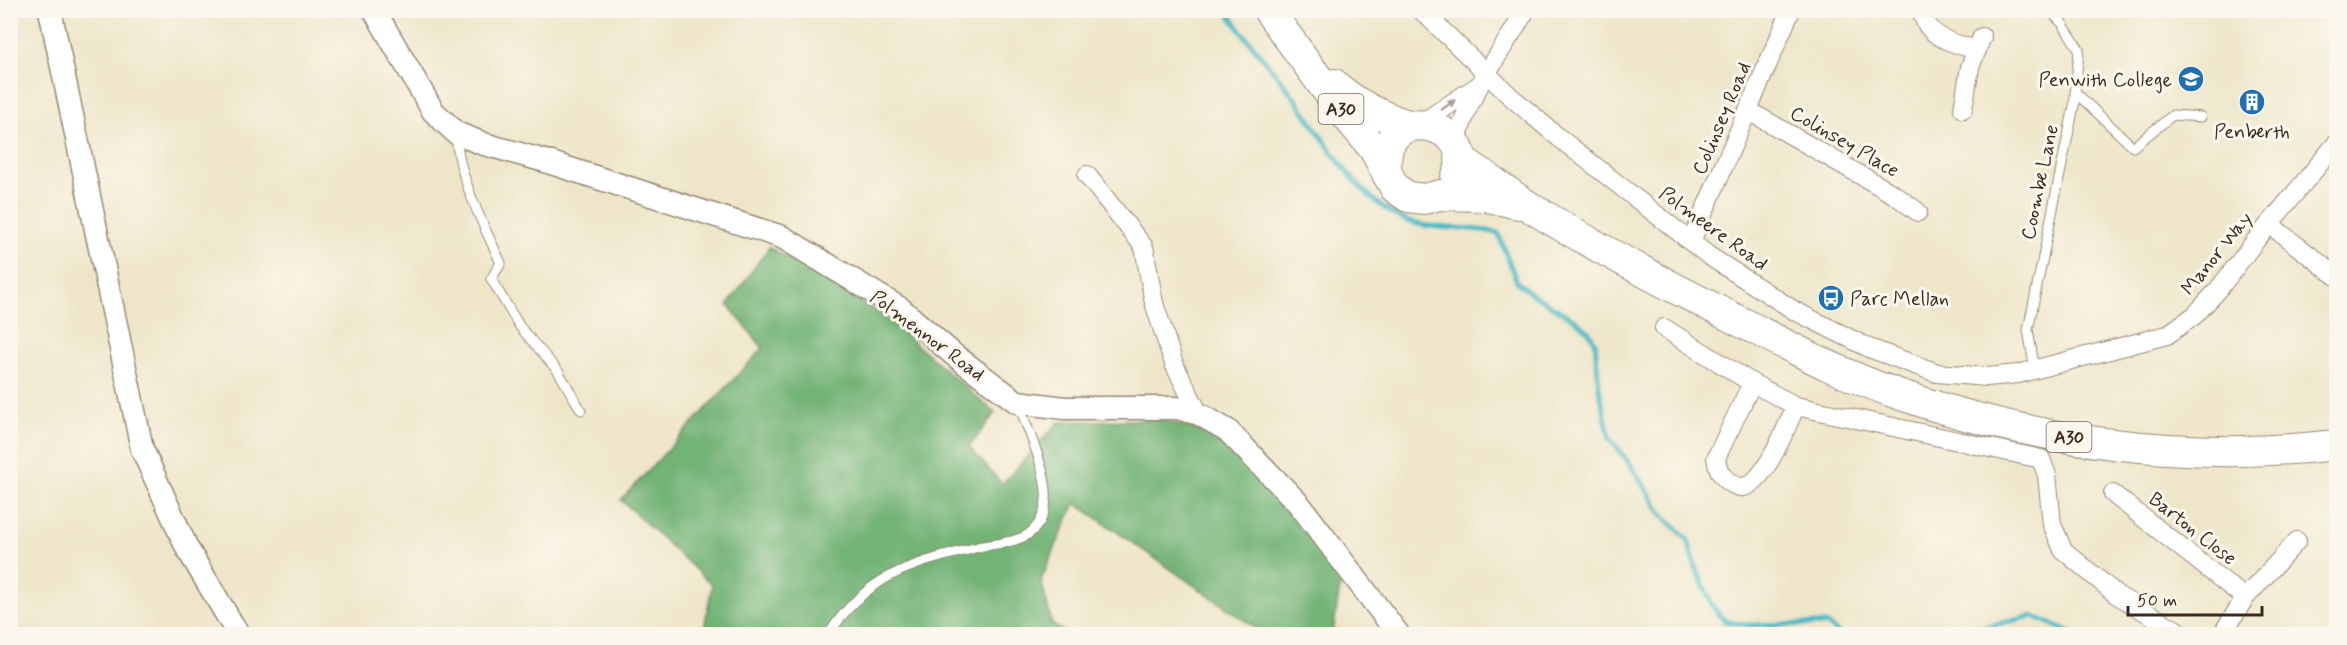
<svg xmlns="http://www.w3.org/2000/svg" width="2347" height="645" viewBox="0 0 2347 645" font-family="Mynerve,sans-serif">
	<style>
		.forest { fill: #72b376; stroke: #566e4a; stroke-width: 1.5 }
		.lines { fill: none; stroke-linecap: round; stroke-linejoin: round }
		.stream { stroke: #4ab9c3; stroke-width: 5 }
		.service-casing { stroke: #958874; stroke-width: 11 }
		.minor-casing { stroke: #958874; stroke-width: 20 }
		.tertiary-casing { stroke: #958874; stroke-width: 25 }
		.trunk-casing { stroke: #958874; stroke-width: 32 }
		.service { stroke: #fff; stroke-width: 9 }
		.minor { stroke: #fff; stroke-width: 18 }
		.tertiary { stroke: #fff; stroke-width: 22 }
		.trunk { stroke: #fff; stroke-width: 30 }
		.oneway { fill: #a79f9a }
		.labels { text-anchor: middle; stroke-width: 6; stroke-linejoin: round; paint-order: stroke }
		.shield { fill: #fbf7ec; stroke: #75685c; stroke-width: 1.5 }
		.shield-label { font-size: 18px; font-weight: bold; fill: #3b2a1e }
		.poi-label { font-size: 20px; fill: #3b2a1e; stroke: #fbf7ec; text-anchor: end }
		.street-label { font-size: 20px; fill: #3b2a1e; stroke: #fbf7ec }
	</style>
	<rect width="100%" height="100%" fill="#fbf7ec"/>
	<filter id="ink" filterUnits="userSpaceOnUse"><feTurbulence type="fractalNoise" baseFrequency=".0167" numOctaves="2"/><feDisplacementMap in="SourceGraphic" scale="12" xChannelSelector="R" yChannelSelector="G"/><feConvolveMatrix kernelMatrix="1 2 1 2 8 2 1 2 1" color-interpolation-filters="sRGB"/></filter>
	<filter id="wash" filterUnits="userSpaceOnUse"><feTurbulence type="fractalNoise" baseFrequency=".008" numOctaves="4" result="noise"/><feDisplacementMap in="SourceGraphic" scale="24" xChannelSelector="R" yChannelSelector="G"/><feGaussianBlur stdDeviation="1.35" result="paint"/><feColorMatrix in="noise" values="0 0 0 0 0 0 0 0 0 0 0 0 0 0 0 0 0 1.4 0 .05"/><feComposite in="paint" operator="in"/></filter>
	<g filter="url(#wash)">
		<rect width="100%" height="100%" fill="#efe6ca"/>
		<!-- forest -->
		<polygon class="forest" points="769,247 883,315 995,413 969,447 1002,484 1059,422 1161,419 1209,433 1292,511 1340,585 1333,634 1254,634 1254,627 1075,503 1041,580 1052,624 1067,634 703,634 712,585 621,500 763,348 728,305"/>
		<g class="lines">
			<!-- stream -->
			<g class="stream">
				<path d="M1226 10C1247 41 1272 68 1294 97 1325 139 1354 196 1403 219 1432 232 1467 225 1498 233L1517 282 1533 295 1577 321 1589 332 1595 342 1599 388 1610 439 1630 464 1662 514 1688 540 1695 566 1713 607 1725 621 1746 625 1826 624 1840 634"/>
				<polyline points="1872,634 1979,628 2033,616 2074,634"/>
			</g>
		</g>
	</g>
	<g filter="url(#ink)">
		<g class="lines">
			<defs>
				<g id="service">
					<polyline points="2075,92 2133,147 2173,115 2201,117"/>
					<path d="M456 135C459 179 483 224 501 263L491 279 520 327 558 371 581 410"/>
					<polyline points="2035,370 2028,330 2074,106 2079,49 2062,23 2049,10"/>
					<path d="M829 634C867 574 912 564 978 547 992 544 1014 543 1027 535 1039 527 1045 514 1046 500 1049 476 1027 427 1018 404"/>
				</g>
				<g id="minor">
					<polyline points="1421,10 1510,96 1558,137 1709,256 1795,311 1869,348 1937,373 1987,377 2018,374 2167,335 2195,315 2218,290 2256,240 2336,144"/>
					<path d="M1922 10C1925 38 1955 44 1977 50"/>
					<polyline points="1963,109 1970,67 1982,37"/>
					<polyline points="1749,111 1895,195 1918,212"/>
					<polyline points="1420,124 1476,87"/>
					<path d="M1456 146C1466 95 1500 55 1526 10"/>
					<polyline points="1087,175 1144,247 1154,303 1174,364 1199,414"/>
					<polyline points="2269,224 2336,276"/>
					<polyline points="1691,242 1791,10"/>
					<polyline points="1664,328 1752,383 1796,406 2041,459 2047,475 2052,524 2063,550 2117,595 2183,634"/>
					<path d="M1752 383 1716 458C1718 471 1722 478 1734 485 1760 500 1787 424 1796 406"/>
					<polyline points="2113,494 2245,598 2222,634"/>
					<polyline points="2245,598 2297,541"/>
				</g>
				<g id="tertiary">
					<polyline points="50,10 142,449 187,548 238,634"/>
					<polyline points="374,10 433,111 456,133 484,144 545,161 782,237 901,309 954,355 1017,402 1065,408 1177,408 1199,414 1227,430 1299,504 1398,634"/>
				</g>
				<g id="trunk">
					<polyline points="1268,10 1339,107 1374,149 1395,188 1408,197 1424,199 1440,195 1484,196 1518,204"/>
					<path d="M1334 84C1356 105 1383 117 1411 126"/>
					<path d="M1460 159C1484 174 1506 192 1530 207 1600 250 1673 288 1747 325 1796 350 1845 376 1898 394 2038 443 2189 462 2336 445"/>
					<path d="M1387 174C1376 94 1485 125 1456 178"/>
				</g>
			</defs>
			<!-- service casing -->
			<use href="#service" class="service-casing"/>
			<!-- minor casing -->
			<use href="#minor" class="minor-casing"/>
			<!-- tertiary casing -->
			<use href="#tertiary" class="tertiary-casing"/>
			<!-- trunk casing -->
			<use href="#trunk" class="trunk-casing"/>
			<!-- service -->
			<use href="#service" class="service"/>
			<!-- minor -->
			<use href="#minor" class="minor"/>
			<!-- tertiary -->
			<use href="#tertiary" class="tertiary"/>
			<!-- trunk -->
			<use href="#trunk" class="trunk"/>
		</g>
		<!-- one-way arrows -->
		<defs><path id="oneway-solid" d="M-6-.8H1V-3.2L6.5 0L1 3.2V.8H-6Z" transform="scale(1.5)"/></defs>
		<use class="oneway" href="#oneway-solid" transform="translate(1448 105) rotate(-36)"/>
	</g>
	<!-- icons -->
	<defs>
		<symbol id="university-disc" viewBox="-11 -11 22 22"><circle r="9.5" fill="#1f6fb2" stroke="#fbf7ec"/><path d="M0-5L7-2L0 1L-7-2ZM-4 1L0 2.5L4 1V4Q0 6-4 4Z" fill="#fff"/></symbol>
		<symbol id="building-disc" viewBox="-11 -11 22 22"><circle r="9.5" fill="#1f6fb2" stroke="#fbf7ec"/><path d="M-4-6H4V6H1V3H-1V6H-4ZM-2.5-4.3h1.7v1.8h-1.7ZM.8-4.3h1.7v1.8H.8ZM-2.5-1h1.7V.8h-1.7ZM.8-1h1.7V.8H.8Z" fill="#fff"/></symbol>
		<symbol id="bus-disc" viewBox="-11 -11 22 22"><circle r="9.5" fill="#1f6fb2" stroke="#fbf7ec"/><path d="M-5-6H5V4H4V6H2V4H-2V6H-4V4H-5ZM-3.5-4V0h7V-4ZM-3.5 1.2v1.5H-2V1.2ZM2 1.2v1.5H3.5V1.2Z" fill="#fff"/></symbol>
	</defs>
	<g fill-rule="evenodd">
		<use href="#university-disc" x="2176" y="64" width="30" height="30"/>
		<use href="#building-disc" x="2237" y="87" width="30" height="30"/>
		<use href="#bus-disc" x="1816" y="283" width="30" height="30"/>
	</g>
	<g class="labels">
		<!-- shield labels -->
		<g class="shield">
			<rect x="1318.5" y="94" width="45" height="30" rx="4.5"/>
			<rect x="2046.5" y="422" width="45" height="30" rx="4.5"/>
		</g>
		<g class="shield-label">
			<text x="1341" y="115">A30</text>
			<text x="2069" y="443">A30</text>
		</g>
		<!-- poi labels -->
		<g class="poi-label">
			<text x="2172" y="86">Penwith College</text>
			<text x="2252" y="138" text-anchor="middle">Penberth</text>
			<text x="1850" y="305" text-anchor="start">Parc Mellan</text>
		</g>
		<!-- street labels -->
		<g class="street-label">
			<text transform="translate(1721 118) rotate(-67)" y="7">Colinsey Road</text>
			<text transform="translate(1845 141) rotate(30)" y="7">Colinsey Place</text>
			<text transform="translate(2039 182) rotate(-78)" y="7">Coombe Lane</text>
			<text transform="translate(1714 228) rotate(36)" y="7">Polmeere Road</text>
			<text transform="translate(2216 253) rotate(-51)" y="7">Manor Way</text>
			<text transform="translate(928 335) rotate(37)" y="7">Polmennor Road</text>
			<text transform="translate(2193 528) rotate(38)" y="7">Barton Close</text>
		</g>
	</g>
	<!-- margin -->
	<rect width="2347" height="645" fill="none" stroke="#fbf7ec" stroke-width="36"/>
	<!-- scale -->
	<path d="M2128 606v9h134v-9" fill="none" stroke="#3b2a1e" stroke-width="3"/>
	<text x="2137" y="606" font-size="18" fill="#3b2a1e" stroke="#fbf7ec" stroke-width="4.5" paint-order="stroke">50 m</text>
</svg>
